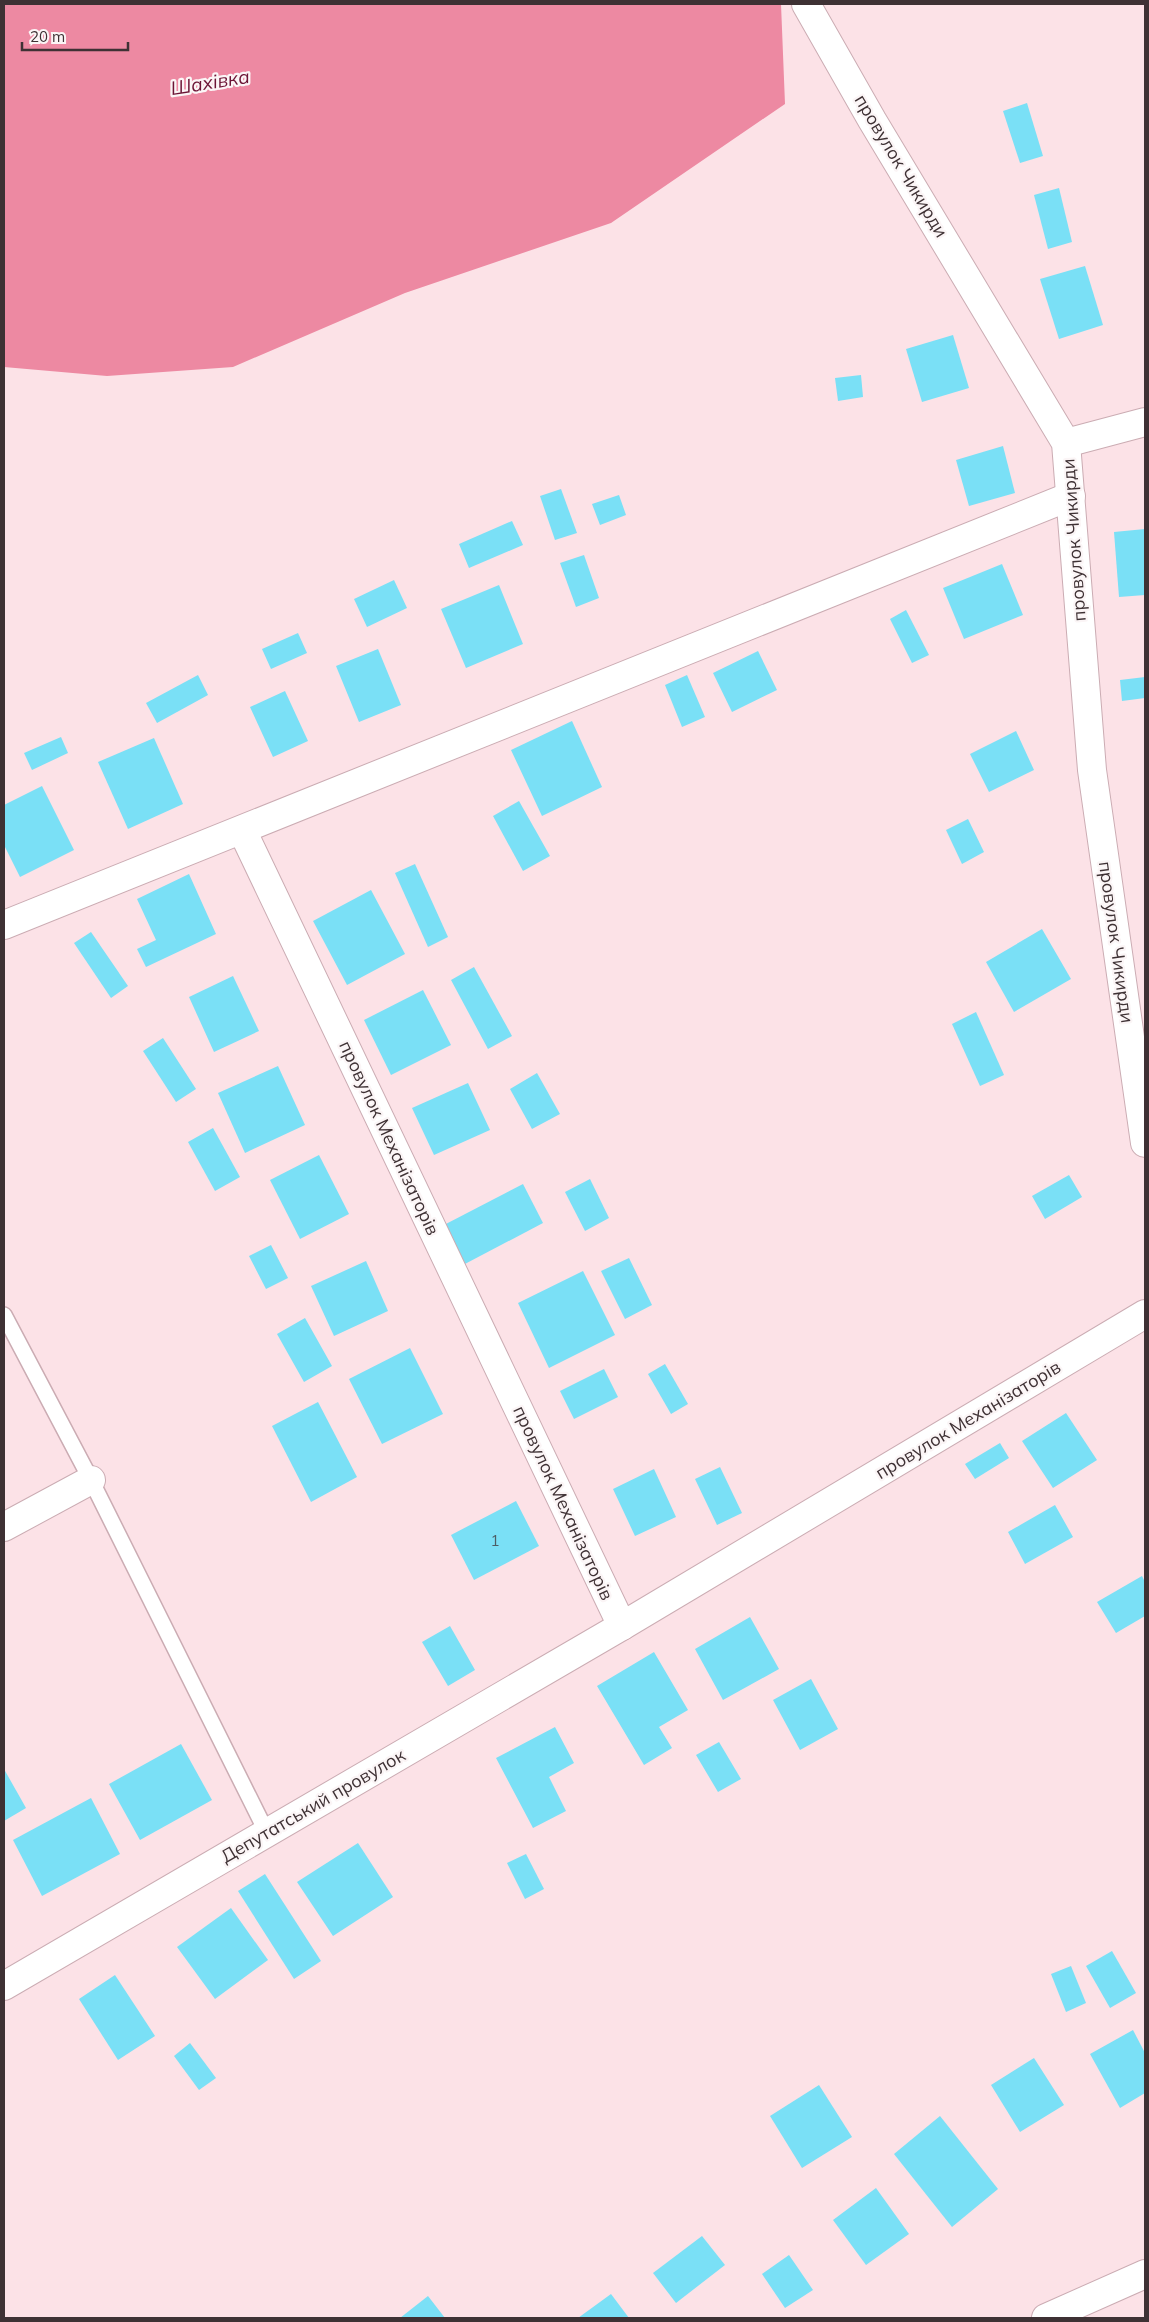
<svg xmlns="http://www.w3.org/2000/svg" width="1149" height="2322" viewBox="0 0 1149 2322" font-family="Mulish,sans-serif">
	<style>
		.water { fill: #ed89a2 }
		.building { fill: #7ae0f6 }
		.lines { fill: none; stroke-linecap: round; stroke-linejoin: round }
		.lane-casing { stroke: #cbacb3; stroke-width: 18 }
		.street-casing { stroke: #cbacb3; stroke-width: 30 }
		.primary-casing { stroke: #cbacb3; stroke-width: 30 }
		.lane { stroke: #fff; stroke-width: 15 }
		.street { stroke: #fff; stroke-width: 28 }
		.primary { stroke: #fff; stroke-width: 28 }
		.labels { text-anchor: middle; stroke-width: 4.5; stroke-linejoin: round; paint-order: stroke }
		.number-label { font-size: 15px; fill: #4d5d64 }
		.street-label { font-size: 18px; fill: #3e3134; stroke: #fbf5f6 }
		.water-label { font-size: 19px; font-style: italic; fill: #6c1435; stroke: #fbf5f6 }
	</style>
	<rect width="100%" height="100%" fill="#fce2e7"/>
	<!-- water -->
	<polygon class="water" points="4,4 781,4 785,104 611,223 405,293 233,367 107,376 4,367"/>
	<!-- building -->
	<g class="building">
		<polygon points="1027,103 1043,156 1020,163 1003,111"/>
		<polygon points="1059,188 1072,242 1048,249 1034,195"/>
		<polygon points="1085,266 1103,325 1059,339 1040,279"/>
		<polygon points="953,335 969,388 922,402 906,349"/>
		<polygon points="861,375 863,397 838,401 835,378"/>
		<polygon points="1003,446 1015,493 969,506 956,460"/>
		<polygon points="561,489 577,533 555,540 540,496"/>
		<polygon points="619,495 626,515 600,525 592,504"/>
		<polygon points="512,521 523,545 469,568 459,544"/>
		<polygon points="1145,529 1145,595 1119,597 1114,532"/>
		<polygon points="584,555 599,598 576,607 560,563"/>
		<polygon points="1002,564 1023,615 964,639 943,588"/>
		<polygon points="394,580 407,608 367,627 354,599"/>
		<polygon points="499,585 523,644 466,668 441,609"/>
		<polygon points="906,610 929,655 912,663 890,619"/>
		<polygon points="298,633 307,653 271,669 262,649"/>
		<polygon points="378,649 401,705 359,722 336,666"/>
		<polygon points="758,651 777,690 732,712 713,673"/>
		<polygon points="198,675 208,695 157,723 146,703"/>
		<polygon points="687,675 705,717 682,727 665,685"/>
		<polygon points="1145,677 1145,698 1122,701 1120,680"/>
		<polygon points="285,691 308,741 273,757 250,707"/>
		<polygon points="572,721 602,787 542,816 511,750"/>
		<polygon points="1016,731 1034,770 989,792 970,754"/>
		<polygon points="61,737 68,753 32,770 24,753"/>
		<polygon points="154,738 183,804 128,829 98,762"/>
		<polygon points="42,786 74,850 20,877 4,845 4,805"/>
		<polygon points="519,801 550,856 523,871 493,816"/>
		<polygon points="968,819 984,852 962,864 946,830"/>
		<polygon points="415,864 448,937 428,947 395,873"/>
		<polygon points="189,874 216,934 146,967 137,949 156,940 137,899"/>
		<polygon points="371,890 405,954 347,985 313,921"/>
		<polygon points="1042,929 1071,979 1014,1012 986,962"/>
		<polygon points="91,932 128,986 111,998 74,943"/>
		<polygon points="474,967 512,1036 488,1049 451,980"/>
		<polygon points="233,976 259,1031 214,1052 189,997"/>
		<polygon points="423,990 451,1045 391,1075 364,1020"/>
		<polygon points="976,1012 1004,1075 980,1086 952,1024"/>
		<polygon points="163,1038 196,1089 176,1102 143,1051"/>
		<polygon points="278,1066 305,1125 245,1153 218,1093"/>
		<polygon points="537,1073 560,1114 532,1129 510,1089"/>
		<polygon points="468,1083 490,1130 434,1155 412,1108"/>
		<polygon points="213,1128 240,1177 215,1191 188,1142"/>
		<polygon points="319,1155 349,1214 300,1239 270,1180"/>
		<polygon points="1069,1175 1082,1197 1045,1219 1032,1196"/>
		<polygon points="590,1179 609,1218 585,1231 565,1192"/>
		<polygon points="523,1184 543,1223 463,1265 442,1226"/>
		<polygon points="271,1245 288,1278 266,1289 249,1256"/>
		<polygon points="629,1258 652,1305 625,1319 601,1271"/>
		<polygon points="366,1261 388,1311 334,1336 311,1286"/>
		<polygon points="583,1271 615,1335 549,1368 518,1303"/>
		<polygon points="305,1318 332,1366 304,1382 277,1334"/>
		<polygon points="410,1348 443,1414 382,1444 349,1379"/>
		<polygon points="665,1364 688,1404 671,1414 648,1374"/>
		<polygon points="604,1369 618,1397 574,1419 560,1391"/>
		<polygon points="318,1402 357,1477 311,1502 272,1426"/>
		<polygon points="1066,1413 1097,1460 1053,1488 1022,1441"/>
		<polygon points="1000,1443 1009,1458 975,1479 965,1464"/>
		<polygon points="720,1467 742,1513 717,1525 695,1479"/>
		<polygon points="654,1469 676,1517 635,1536 613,1489"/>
		<polygon points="516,1501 539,1546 474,1580 451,1535"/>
		<polygon points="1055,1505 1073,1537 1025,1564 1008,1532"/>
		<polygon points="1142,1576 1145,1582 1145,1616 1116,1633 1097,1602"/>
		<polygon points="750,1617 779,1669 723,1700 695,1649"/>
		<polygon points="450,1626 475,1670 448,1686 422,1642"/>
		<polygon points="654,1652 688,1710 659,1727 672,1748 644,1765 597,1686"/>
		<polygon points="811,1679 838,1729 800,1750 773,1700"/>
		<polygon points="555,1727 574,1763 549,1777 566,1811 533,1828 496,1758"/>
		<polygon points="719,1742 741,1779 718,1792 696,1755"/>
		<polygon points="181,1744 212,1800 140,1840 109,1784"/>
		<polygon points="4,1769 26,1808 4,1821"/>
		<polygon points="91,1798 120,1854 42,1896 13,1840"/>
		<polygon points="358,1843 393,1897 333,1936 297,1882"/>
		<polygon points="526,1854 544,1889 525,1899 507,1863"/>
		<polygon points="265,1874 321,1961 294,1979 238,1891"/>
		<polygon points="231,1908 268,1960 215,1999 177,1947"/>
		<polygon points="1112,1951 1136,1993 1110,2008 1086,1966"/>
		<polygon points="1071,1966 1086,2003 1066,2012 1051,1974"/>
		<polygon points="115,1975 155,2036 118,2060 79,1999"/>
		<polygon points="1133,2030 1145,2053 1145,2093 1120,2108 1090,2054"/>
		<polygon points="190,2043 216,2078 199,2090 174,2056"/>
		<polygon points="1034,2058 1064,2105 1020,2132 991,2085"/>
		<polygon points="819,2085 852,2137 802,2168 770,2116"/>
		<polygon points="940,2116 998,2189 952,2227 894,2154"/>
		<polygon points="876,2188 909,2234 866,2265 833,2220"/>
		<polygon points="702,2236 725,2265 676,2303 653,2273"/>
		<polygon points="789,2255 813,2290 785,2308 762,2274"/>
		<polygon points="611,2294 629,2318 578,2318"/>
		<polygon points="428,2296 445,2318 400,2318"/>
	</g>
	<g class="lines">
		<defs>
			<polyline id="lane" points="4,1315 91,1480 267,1833"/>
			<g id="street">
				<polyline points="806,4 872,120 1066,443 1092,770 1145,1143"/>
				<polyline points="1066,443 1145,422"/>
				<polyline points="242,830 622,1626"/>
				<polyline points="4,925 1071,496"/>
				<polyline points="4,1527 91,1480"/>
				<polyline points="4,1986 622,1626 1145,1314"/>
			</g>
			<polyline id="primary" points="1046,2318 1145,2274"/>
		</defs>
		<!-- lane casing -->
		<use href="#lane" class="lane-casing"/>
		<!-- street casing -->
		<use href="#street" class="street-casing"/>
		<!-- primary casing -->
		<use href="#primary" class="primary-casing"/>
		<!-- lane -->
		<use href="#lane" class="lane"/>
		<!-- street -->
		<use href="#street" class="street"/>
		<!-- primary -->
		<use href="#primary" class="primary"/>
	</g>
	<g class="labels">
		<!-- number labels -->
		<g class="number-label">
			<text x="495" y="1546">1</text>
		</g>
		<!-- street labels -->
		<g class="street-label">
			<text transform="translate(901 166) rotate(59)" y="6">провулок Чикирди</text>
			<text transform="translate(1074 540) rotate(-94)" y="6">провулок Чикирди</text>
			<text transform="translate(1116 942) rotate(82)" y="6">провулок Чикирди</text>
			<text transform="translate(389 1138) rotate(65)" y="6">провулок Механізаторів</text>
			<text transform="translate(968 1420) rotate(-31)" y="6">провулок Механізаторів</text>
			<text transform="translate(563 1503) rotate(65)" y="6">провулок Механізаторів</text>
			<text transform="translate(313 1806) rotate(-30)" y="6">Депутатський провулок</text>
		</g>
		<!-- water labels -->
		<g class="water-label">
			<text transform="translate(210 82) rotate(-9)" y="7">Шахівка</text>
		</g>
	</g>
	<!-- border -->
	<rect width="1149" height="2322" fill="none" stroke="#3e3134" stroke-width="10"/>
	<!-- scale -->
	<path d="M22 42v8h106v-8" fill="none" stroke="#3e3134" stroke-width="2.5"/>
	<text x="30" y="42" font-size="15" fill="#3e3134" stroke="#fbf5f6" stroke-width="4" paint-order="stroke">20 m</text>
</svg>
